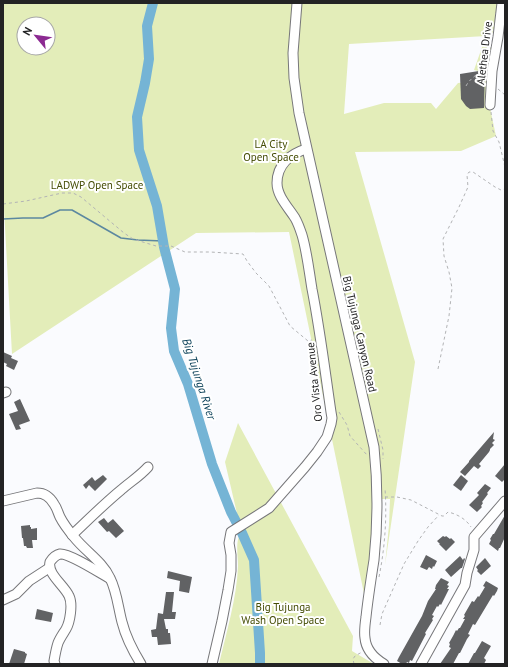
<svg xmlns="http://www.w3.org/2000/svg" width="508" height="667" viewBox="0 0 508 667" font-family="'PT Sans',sans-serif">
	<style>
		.green { fill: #e3edb9; fill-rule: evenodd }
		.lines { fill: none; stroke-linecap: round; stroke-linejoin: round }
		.stream { stroke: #5c88a0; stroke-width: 1.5 }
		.river { stroke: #75b4d5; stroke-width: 10 }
		.building { fill: #616264 }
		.minor-casing { stroke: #77777a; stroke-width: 11 }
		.path { stroke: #b2b3b5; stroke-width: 1; stroke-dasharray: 3 3; stroke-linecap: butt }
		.minor { stroke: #fff; stroke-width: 9 }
		.labels { text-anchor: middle; stroke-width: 4; stroke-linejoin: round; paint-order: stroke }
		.street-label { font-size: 11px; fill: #232324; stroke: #fff }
		.park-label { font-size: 11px; fill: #454d05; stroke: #fff }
		.water-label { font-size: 12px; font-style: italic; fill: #0d425a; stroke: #fff }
	</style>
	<rect width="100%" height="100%" fill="#fafbfe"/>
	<!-- green -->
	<g class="green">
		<path d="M3 3H150L145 29 148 30 153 3H505L490 108 496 136 461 151 355 152 415 362 385 565 389 525 390 499H379L367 608 289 232 196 233 12 354 3 191ZM495 13H500L497 31 478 81 458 83 436 109 431 103H384L344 114 349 44 486 36 474 70 478 71 495 26ZM24 24H48V48H24Z"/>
		<path d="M238 423 353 636 352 651 374 664H219C226 634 237 597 238 566 238 553 234 539 244 528L239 522 225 462Z"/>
	</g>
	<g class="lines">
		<!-- stream -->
		<polyline class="stream" points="3,219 23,218 43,218 60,210 72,210 121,238 138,240 163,241"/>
		<!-- river -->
		<polyline class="river" points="153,3 147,26 149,59 145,83 137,117 139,150 157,206 164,247 175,289 171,328 174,351 188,384 212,464 231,512 242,533 254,560 260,653 260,664"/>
	</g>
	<!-- building -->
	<g class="building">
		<polygon points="485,70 484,108 470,109 466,106 461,99 460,74"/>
		<polygon points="3,352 12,356 11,358 18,361 14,370 6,366 7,364 3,362"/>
		<polygon points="20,399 30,421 19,425 21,429 16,430 9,414 18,411 14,402"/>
		<polygon points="494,432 493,439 495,440 492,443 494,445 490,449 490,450 489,452 479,464 481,466 478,469 474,466 465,476 460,472 469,462 469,461"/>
		<polygon points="505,464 505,479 502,482 495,476"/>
		<polygon points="103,475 107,479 95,491 89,485 86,489 83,485 92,477 95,481"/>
		<polygon points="461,475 468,481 461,491 453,485"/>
		<polygon points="485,484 491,488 487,493 488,494 482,502 483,503 481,506 482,507 477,512 469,505 479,495 477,493"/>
		<polygon points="505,515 505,537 500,548 499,548 498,551 489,544 491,540 490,539 493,534 494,534"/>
		<polygon points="104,518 108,523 113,519 124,531 116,538 109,531 107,532 98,522"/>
		<polygon points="30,525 30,527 31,527 31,529 37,528 37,540 32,540 33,548 27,548 26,546 24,546 23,538 22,538 21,526"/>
		<polygon points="443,536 445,537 446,536 450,539 451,538 455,542 446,551 439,544 440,544 437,541"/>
		<polygon points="426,555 437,561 434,567 433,566 432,569 429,567 427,570 420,567"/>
		<polygon points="460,556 463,560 464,558 465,559 462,568 461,568 451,577 445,570"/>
		<polygon points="485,558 491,566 481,575 477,571 478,570 476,567"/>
		<polygon points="168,571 192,577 189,593 179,591 180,581 167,578"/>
		<polygon points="441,578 449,582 447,585 449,586 447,589 449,589 441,605 440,604 438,607 437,606 432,615 434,616 432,619 433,620 425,633 426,634 412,661 410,660 409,663 407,662 406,664 402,664 397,661 399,657 422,616 428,601 436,589 435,589 436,585"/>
		<polygon points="486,581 498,588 497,591 494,596 493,595 475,625 473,624 468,634 470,635 467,639 460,653 459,653 453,664 440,664 451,648 449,647 450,644 449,643 453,636 456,630 457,631 459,628 460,628 465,619 463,619 465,616 464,615 472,601 474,602 478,596 479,597 485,587 483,586"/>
		<polygon points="166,592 174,592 172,612 176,612 175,619 164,619 166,629 168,629 168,633 170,633 171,644 158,645 157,637 152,637 151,630 156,629 158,613 163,614"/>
		<polygon points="37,609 53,613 51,622 35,619"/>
		<polygon points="482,641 491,646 484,658 486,660 484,664 468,664 474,653 475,653"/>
		<polygon points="14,649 25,652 25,653 27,654 24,664 9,664"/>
	</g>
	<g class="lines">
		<defs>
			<g id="minor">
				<path d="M297 3 293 53 294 78 299 113 374 447C378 485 378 522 374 560 371 579 368 598 366 617 365 624 364 632 365 638 366 650 374 658 384 664"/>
				<polyline points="490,105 492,71 498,37 502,3"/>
				<polyline points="3,393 6,392"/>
				<path d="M3 501 37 493C45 493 50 497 54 504 57 508 58 513 60 517 64 525 69 531 74 537 86 552 102 561 110 578 117 592 118 607 122 622 126 638 133 651 141 664"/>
				<path d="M72 535C88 520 104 504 121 490 130 482 140 476 148 467"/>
				<polyline points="3,600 16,594 29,581 49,568"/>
				<path d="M55 664 54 661C55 655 56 649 58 643 60 638 63 634 66 629 70 622 73 604 69 596 64 585 47 574 50 562 52 559 55 555 60 554 69 553 100 573 109 578"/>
				<path d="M212 664 222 621 228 590 231 571V555L229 543 231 532 269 508 305 467 317 452 327 437 331 424 332 418 331 412C325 371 320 330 312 289 309 271 307 252 302 235 300 229 298 223 295 218 288 207 277 196 277 183 277 165 290 154 306 149"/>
				<polyline points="421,664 465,585 467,573 474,550 474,537 505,501"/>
			</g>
		</defs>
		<!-- minor casing -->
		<use href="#minor" class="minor-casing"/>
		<!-- path -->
		<g class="path">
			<path d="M466 86C469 80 473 78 478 73 482 69 484 61 487 55"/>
			<polyline points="498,89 505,95"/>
			<polyline points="491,112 493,131 499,142 505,167"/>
			<polyline points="3,204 26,201 62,193 73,193 81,197 124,233 133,239 156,246 171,246 185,252 210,252 243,254 247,261 256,273 269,286 290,326 308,341 312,340"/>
			<polyline points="438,369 449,316 452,288 449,272 444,256 443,239 459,207 468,187 467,175 469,172 473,172 495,187 501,190 505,189"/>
			<polyline points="339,412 347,425 350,436 367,455"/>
			<polyline points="378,429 383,450 383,459"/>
			<path d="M385 497H397L411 500 442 516H444L448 512C457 514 466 519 471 527"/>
			<path d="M379 577C385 547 387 518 385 488"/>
			<polyline points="380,625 382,614 404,564 418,541 428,527 439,515"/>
			<polyline points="354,664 353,659 355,656 362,652"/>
		</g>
		<!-- minor -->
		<use href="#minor" class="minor"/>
	</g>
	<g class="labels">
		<!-- street labels -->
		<g class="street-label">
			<text transform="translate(484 53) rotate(-83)" y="4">Alethea Drive</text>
			<text transform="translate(360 334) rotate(77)" y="4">Big Tujunga Canyon Road</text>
			<text transform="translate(314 382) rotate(-96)" y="4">Oro Vista Avenue</text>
		</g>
		<!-- park labels -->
		<g class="park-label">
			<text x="271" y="148">LA City<tspan x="271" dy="13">Open Space</tspan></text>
			<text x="97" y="189">LADWP Open Space</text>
			<text x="283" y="611">Big Tujunga<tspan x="283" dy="13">Wash Open Space</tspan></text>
		</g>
		<!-- water labels -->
		<g class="water-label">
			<text transform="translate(199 379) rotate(72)" y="4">Big Tujunga River</text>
		</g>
	</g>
	<!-- border -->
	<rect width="508" height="667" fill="none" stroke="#232324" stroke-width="8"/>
	<!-- north arrow -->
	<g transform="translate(36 36) rotate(299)"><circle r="19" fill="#ffffff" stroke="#a7a7a7"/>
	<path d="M0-3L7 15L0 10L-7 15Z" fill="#8c2a92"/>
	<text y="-6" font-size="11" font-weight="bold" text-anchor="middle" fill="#232324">N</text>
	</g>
</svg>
